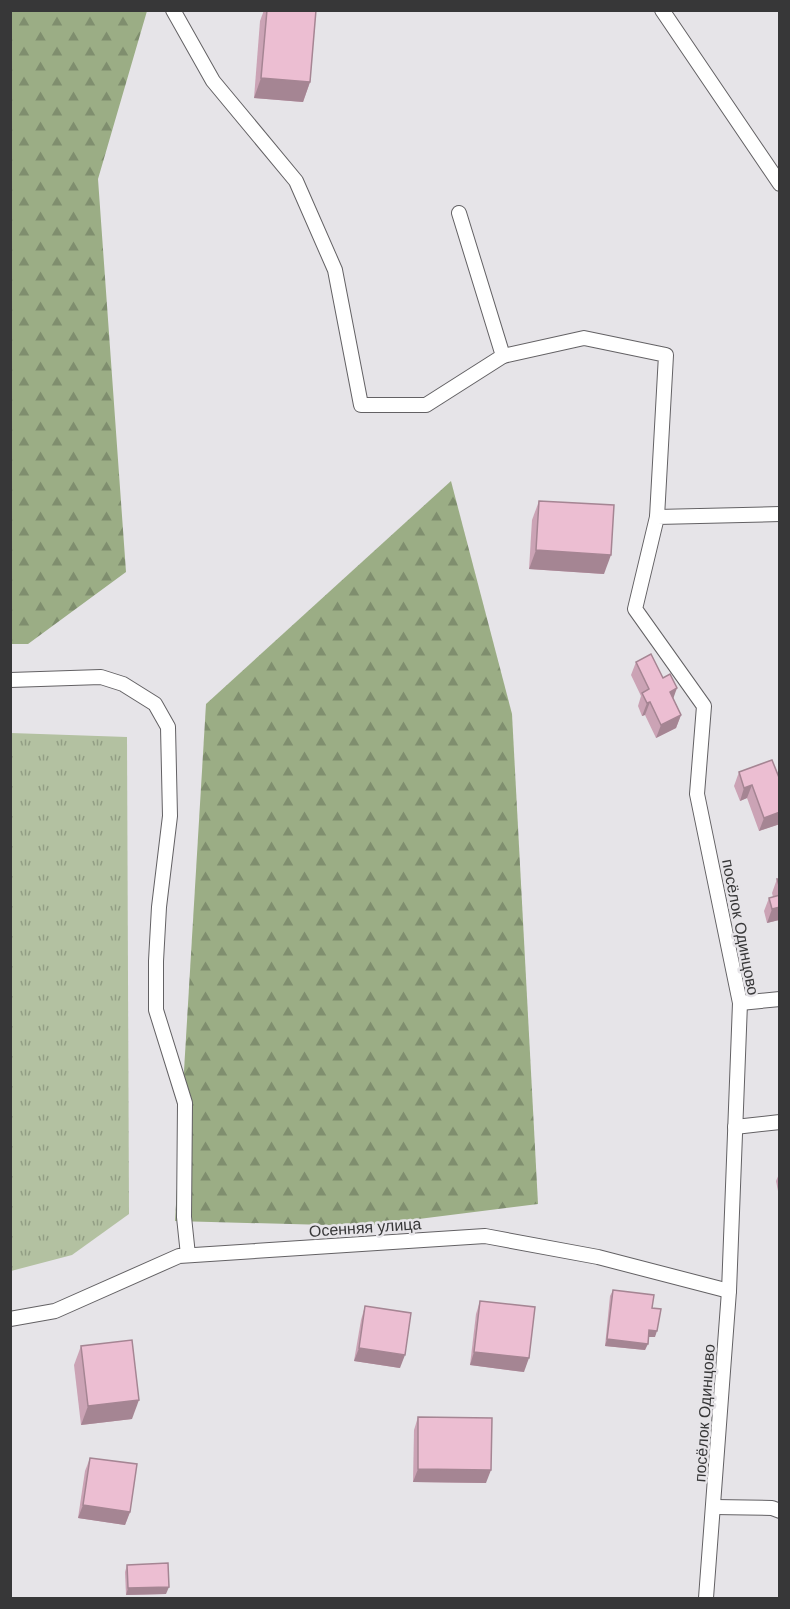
<svg xmlns="http://www.w3.org/2000/svg" width="790" height="1609" viewBox="0 0 790 1609" font-family="'DM Sans',sans-serif">
	<style>
		.grass { fill: url(#grass-tufts) }
		.forest { fill: url(#forest-firs) }
		.lines { fill: none; stroke-linecap: round; stroke-linejoin: round }
		.service-casing { stroke: #636164; stroke-width: 16 }
		.service { stroke: #fff; stroke-width: 14 }
		.wall { fill: #cba3b5 }
		.shaded-wall { fill: #a58593 }
		.building { fill: #ecbed2; stroke: #a58593; stroke-width: 1.5 }
		.labels { text-anchor: middle; stroke-width: 5; stroke-linejoin: round; paint-order: stroke }
		.street-label { font-size: 16px; fill: #373738; stroke: #e6e4e8 }
	</style>
	<defs>
		<pattern id="grass-tufts" width="24" height="20" patternUnits="userSpaceOnUse" patternTransform="scale(1.5)"><rect width="24" height="20" fill="#b3c1a1"/><path d="M3 7l-1-3M5 7V3M7 7l1-3M15 17l-1-3M17 17v-4M19 17l1-3" fill="none" stroke="#929e84"/></pattern>
		<pattern id="forest-firs" width="22" height="20" patternUnits="userSpaceOnUse" patternTransform="scale(1.5)"><rect width="22" height="20" fill="#9bad85"/><path d="M5 1l3.5 6h-7zM16 11l3.5 6h-7z" fill="#7f8e6e"/></pattern>
	</defs>
	<rect width="100%" height="100%" fill="#e6e4e8"/>
	<!-- grass -->
	<polygon class="grass" points="11,733 127,737 129,1214 72,1255 11,1271"/>
	<!-- forest -->
	<g class="forest">
		<polygon points="11,10 147,11 98,179 126,572 28,644 10,644"/>
		<polygon points="451,481 512,714 538,1204 363,1226 175,1221 206,704"/>
	</g>
	<g class="lines">
		<defs>
			<g id="service">
				<polyline points="173,10 213,81 296,181 335,270 361,405 426,405 503,356 459,213"/>
				<polyline points="662,10 780,184"/>
				<polyline points="503,356 584,338 666,355 657,517"/>
				<polyline points="10,680 101,677 123,684 155,704 168,727 170,816 159,907 156,961 156,1010 185,1103 184,1217 188,1255"/>
				<polyline points="740,1003 780,999"/>
				<polyline points="735,1127 780,1122"/>
				<polyline points="10,1319 55,1311 179,1256 485,1236 598,1257 729,1291"/>
				<polyline points="714,1507 772,1508 780,1511"/>
				<polyline points="706,1598 729,1291 740,1003 697,794 704,706 635,609 657,517 780,514"/>
			</g>
		</defs>
		<!-- service casing -->
		<use href="#service" class="service-casing"/>
		<!-- service -->
		<use href="#service" class="service"/>
	</g>
	<!-- wall -->
	<g class="wall">
		<polygon points="264,10 316,10 310,82 303,102 254,98 260,21"/>
		<polygon points="539,501 604,574 529,569 532,520"/>
		<polygon points="636,662 673,699 681,715 676,728 656,738 645,715 642,716 638,706 641,696 631,675"/>
		<polygon points="739,772 780,780 780,824 759,831 747,798 740,801 734,786"/>
		<polygon points="777,879 780,879 780,922 779,920 767,923 764,911 769,898 773,897 772,893"/>
		<polygon points="780,1172 780,1201 776,1181"/>
		<polygon points="613,1290 652,1308 655,1337 648,1337 645,1350 605,1346 610,1296"/>
		<polygon points="480,1301 524,1372 470,1365 476,1314"/>
		<polygon points="365,1306 400,1368 354,1361 361,1320"/>
		<polygon points="81,1346 132,1419 81,1425 74,1365"/>
		<polygon points="418,1417 486,1483 413,1482 414,1430"/>
		<polygon points="90,1458 130,1512 125,1525 78,1518 85,1471"/>
		<polygon points="127,1565 166,1594 126,1595 125,1572"/>
	</g>
	<!-- shaded-wall -->
	<g class="shaded-wall">
		<polygon points="261,78 310,82 303,102 254,98"/>
		<polygon points="536,550 611,555 604,574 529,569"/>
		<polygon points="677,688 672,702 670,692"/>
		<polygon points="650,702 645,715 642,716 647,703"/>
		<polygon points="681,715 676,728 656,738 661,725"/>
		<polygon points="752,785 747,798 740,801 744,788"/>
		<polygon points="780,812 780,824 759,831 764,818"/>
		<polygon points="780,907 779,920 767,923 772,909"/>
		<polygon points="649,1330 657,1331 655,1337 647,1337"/>
		<polygon points="607,1339 648,1344 645,1350 605,1346"/>
		<polygon points="359,1348 405,1355 400,1368 354,1361"/>
		<polygon points="474,1352 529,1358 524,1372 470,1365"/>
		<polygon points="139,1400 132,1419 81,1425 88,1406"/>
		<polygon points="418,1469 491,1470 486,1483 413,1482"/>
		<polygon points="83,1505 130,1512 125,1525 78,1518"/>
		<polygon points="169,1587 166,1594 126,1595 128,1588"/>
	</g>
	<!-- building -->
	<g class="building">
		<polygon points="267,10 316,10 310,82 261,78"/>
		<polygon points="539,501 614,505 611,555 536,550"/>
		<polygon points="651,654 663,678 670,674 677,688 670,692 681,715 661,725 650,702 647,703 642,693 649,689 636,662"/>
		<polygon points="772,760 780,780 780,812 764,818 752,785 744,788 739,772"/>
		<polygon points="777,879 780,879 780,889"/>
		<polygon points="780,895 780,907 772,909 769,898"/>
		<polygon points="613,1290 654,1295 652,1308 661,1309 657,1331 649,1330 648,1344 607,1339"/>
		<polygon points="480,1301 535,1307 529,1358 474,1352"/>
		<polygon points="365,1306 411,1313 405,1355 359,1348"/>
		<polygon points="132,1340 139,1400 88,1406 81,1346"/>
		<polygon points="418,1417 492,1418 491,1470 418,1469"/>
		<polygon points="90,1458 137,1464 130,1512 83,1505"/>
		<polygon points="168,1563 169,1587 128,1588 127,1565"/>
	</g>
	<g class="labels">
		<!-- street labels -->
		<g class="street-label">
			<text transform="translate(741 927) rotate(79)" y="6">посёлок Одинцово</text>
			<text transform="translate(365 1227) rotate(-4)" y="6">Осенняя улица</text>
			<text transform="translate(704 1413) rotate(-86)" y="6">посёлок Одинцово</text>
		</g>
	</g>
	<!-- border -->
	<rect width="790" height="1609" fill="none" stroke="#373738" stroke-width="24"/>
</svg>
